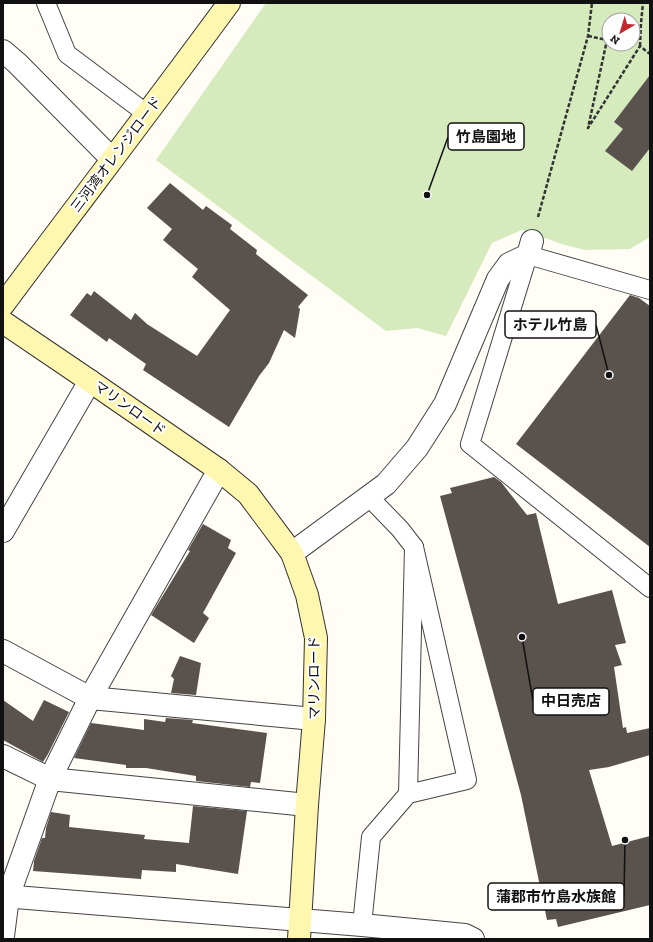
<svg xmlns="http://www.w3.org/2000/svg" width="653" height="942" viewBox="0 0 653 942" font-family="'Zilla Slab','Noto Sans JP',serif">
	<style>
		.green { fill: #d5ebbd; fill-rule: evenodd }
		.building { fill: #5a524d }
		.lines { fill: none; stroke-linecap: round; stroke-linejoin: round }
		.lane-casing { stroke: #444; stroke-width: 20 }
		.street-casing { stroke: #444; stroke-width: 24 }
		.secondary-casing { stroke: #333; stroke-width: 24 }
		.path { stroke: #333; stroke-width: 2.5; stroke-dasharray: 4 2; stroke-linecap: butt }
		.lane { stroke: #fff; stroke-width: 18 }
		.street { stroke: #fff; stroke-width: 22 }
		.secondary { stroke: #fff6b0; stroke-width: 22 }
		.labels { text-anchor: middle; stroke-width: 4; stroke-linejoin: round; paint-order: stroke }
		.street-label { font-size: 14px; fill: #111; stroke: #fff }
		.leader { fill: none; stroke: #111; stroke-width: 1.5 }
		.callout-dot { fill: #111; stroke: #fff; stroke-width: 1.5 }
		.callout { fill: #fff; stroke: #111; stroke-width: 1.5 }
		.callout-label { font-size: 15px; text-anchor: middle; font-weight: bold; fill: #111 }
	</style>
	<rect width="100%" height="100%" fill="#fffdf5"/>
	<!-- green -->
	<path class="green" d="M266 3H650V237L630 249 585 250 565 245 522 230 492 243 446 336 417 328 386 331 156 160ZM609 20H633V44H609Z"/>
	<!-- building -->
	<g class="building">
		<polygon points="650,75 650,148 632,171 605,151 623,129 614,122"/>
		<polygon points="170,183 203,210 206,206 232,225 230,229 257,250 256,254 308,295 298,307 300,309 295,338 284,330 269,363 259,376 229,427 143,370 146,364 109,338 107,342 70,315 87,293 91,296 94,291 131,320 135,313 147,324 197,356 230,310 192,277 198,269 163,240 172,229 147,208"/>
		<polygon points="630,295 639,298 650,306 650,547 516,444"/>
		<polygon points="494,477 501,482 527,515 536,513 558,604 612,590 626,643 615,645 622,665 614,667 623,728 626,727 627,733 650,728 650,755 609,767 589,770 612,846 650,836 650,905 558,927 556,919 547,920 521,795 440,496 452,493 450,488"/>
		<polygon points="203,524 231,540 228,548 236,553 203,613 209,618 194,643 151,615 190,551 188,550"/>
		<polygon points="180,656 201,663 196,695 171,693 174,679 171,676"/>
		<polygon points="3,700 33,721 44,700 69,712 48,754 43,762 3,740"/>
		<polygon points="166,718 193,720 192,723 267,733 260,783 251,782 250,787 196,781 196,776 146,768 126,768 126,765 74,758 91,723 144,730 144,719 165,722"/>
		<polygon points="193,806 247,811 238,874 176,864 176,872 142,870 141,879 33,871 34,861 42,838 45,838 46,828 51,812 70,815 69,827 145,835 144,839 189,843"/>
	</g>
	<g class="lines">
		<defs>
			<g id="lane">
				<polyline points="46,3 67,54 147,114"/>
				<polyline points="650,290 528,255 470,444 650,588"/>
				<polyline points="369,497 400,529 414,547 408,794"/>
				<polyline points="362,925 371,837 408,794 467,780 414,547"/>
			</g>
			<g id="street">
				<polyline points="3,51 17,63 112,159"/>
				<polyline points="3,531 90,381"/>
				<polyline points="292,553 386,484 417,448 445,404 498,279 509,264 528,255 532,241"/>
				<polyline points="3,651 90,698 314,719"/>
				<polyline points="3,756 50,779 307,805"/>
				<polyline points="3,896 362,925 465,935 473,939"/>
				<polyline points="3,936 8,897 50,779 90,698 219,470"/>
			</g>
			<g id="secondary">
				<path d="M3 305C78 204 155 104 229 3"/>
				<polyline points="3,322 90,381 219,470 248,494 292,553 307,595 316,638 314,719 307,805 299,939"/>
			</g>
		</defs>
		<!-- lane casing -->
		<use href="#lane" class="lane-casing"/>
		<!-- street casing -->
		<use href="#street" class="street-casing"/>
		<!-- secondary casing -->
		<use href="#secondary" class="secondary-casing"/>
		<!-- path -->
		<g class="path">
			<polyline points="588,36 607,40 588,128 640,46 650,54"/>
			<polyline points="640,46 641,23 643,3"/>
			<polyline points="538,217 588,36 592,3"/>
		</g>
		<!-- lane -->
		<use href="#lane" class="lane"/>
		<!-- street -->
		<use href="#street" class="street"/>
		<!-- secondary -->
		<use href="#secondary" class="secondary"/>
	</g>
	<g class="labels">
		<!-- street labels -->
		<g class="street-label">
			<text transform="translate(116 154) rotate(-53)" y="5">三河湾オレンジロード</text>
			<text transform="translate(130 408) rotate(35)" y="5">マリンロード</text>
			<text transform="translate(314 678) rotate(-90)" y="5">マリンロード</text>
		</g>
	</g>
	<!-- callouts -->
	<path class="leader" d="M427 195L448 137M609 375L596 325M522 637L533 701M625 840L624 896"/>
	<g class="callout-dot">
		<circle cx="427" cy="195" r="4"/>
		<circle cx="609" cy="375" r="4"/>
		<circle cx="522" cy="637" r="4"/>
		<circle cx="625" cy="840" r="4"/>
	</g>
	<g class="callout">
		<rect x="448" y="123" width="76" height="27" rx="4"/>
		<rect x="505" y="311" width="91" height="27" rx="4"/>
		<rect x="533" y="688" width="76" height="27" rx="4"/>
		<rect x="488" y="883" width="136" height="27" rx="4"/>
	</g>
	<g class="callout-label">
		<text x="486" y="142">竹島園地</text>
		<text x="550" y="330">ホテル竹島</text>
		<text x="571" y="706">中日売店</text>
		<text x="556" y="902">蒲郡市竹島水族館</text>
	</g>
	<!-- border -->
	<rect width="653" height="942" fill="none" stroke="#111111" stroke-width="8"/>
	<!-- north arrow -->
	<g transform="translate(621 32) rotate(218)"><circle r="19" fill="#ffffff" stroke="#a0a0a0"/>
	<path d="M0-3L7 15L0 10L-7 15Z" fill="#c4262e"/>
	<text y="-6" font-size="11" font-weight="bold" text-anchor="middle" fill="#111111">N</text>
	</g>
</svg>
